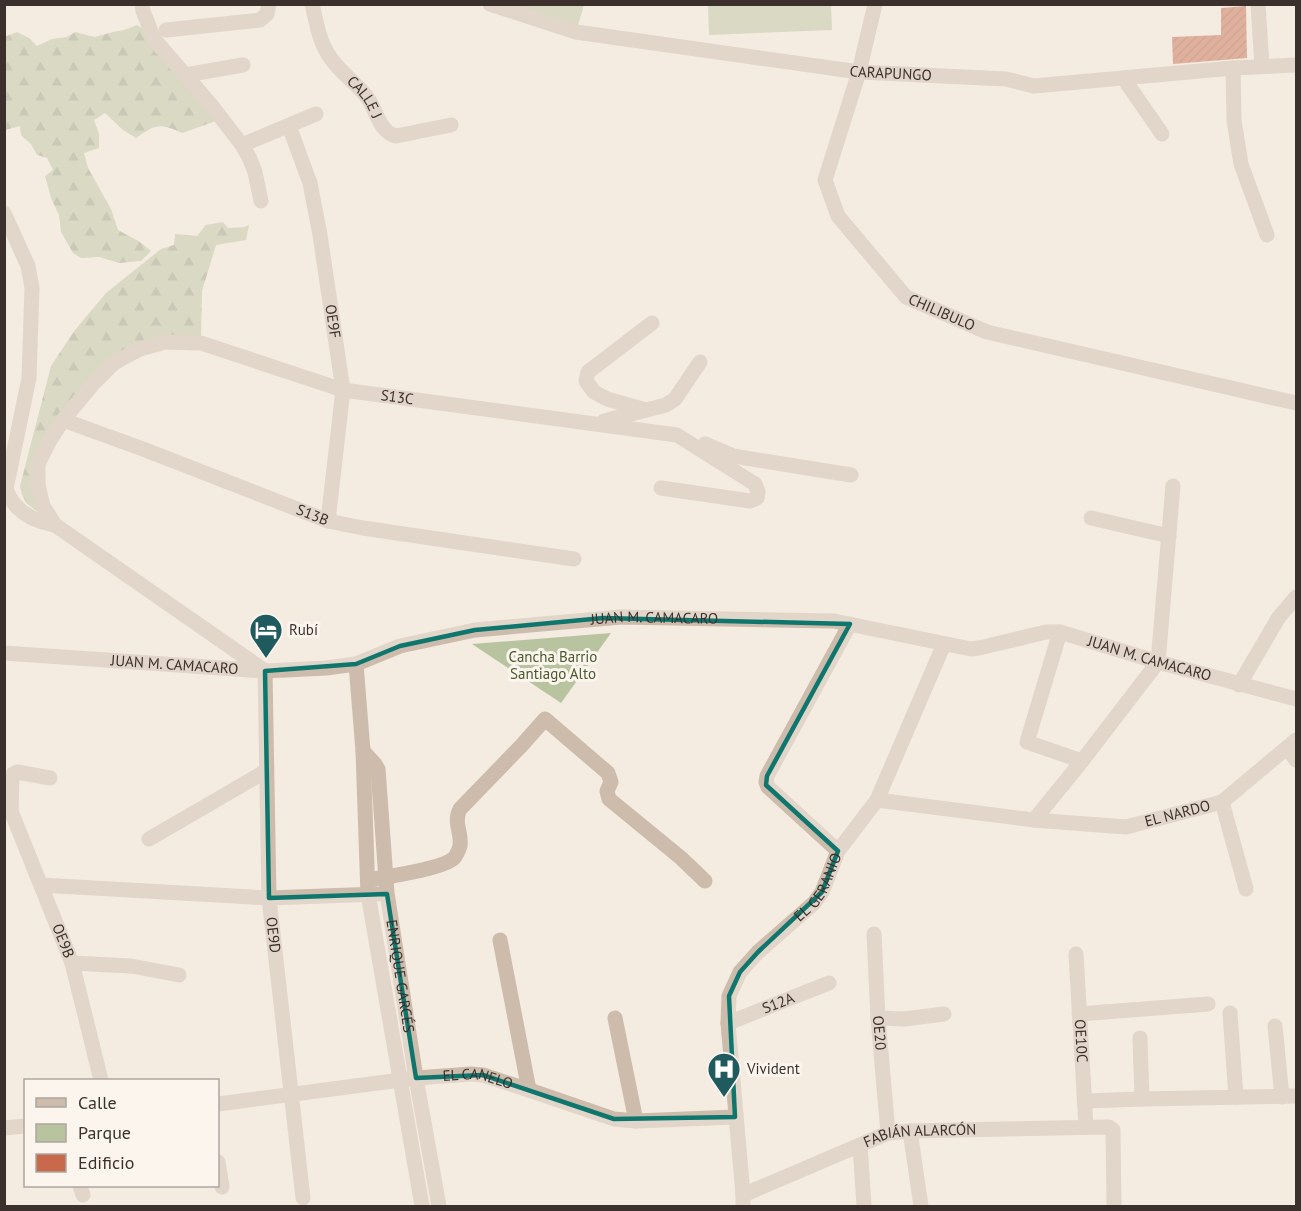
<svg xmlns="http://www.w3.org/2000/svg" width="1301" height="1211" viewBox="0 0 1301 1211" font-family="'PT Sans',sans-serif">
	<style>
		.green { fill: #b8c4a0 }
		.forest { fill: url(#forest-firs) }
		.building { fill: url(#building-hatch) }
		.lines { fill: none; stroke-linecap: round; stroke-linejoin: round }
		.minor { stroke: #cdbbac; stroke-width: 15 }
		.marked { fill: none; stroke: #0f766e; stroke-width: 4.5; stroke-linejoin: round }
		.labels { text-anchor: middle; stroke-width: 6; stroke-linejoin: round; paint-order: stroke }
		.street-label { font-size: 15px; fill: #3b302b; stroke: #fbf5ee }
		.poi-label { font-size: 15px; fill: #3b302b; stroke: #fbf5ee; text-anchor: start }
		.park-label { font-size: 15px; fill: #4a5a2e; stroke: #fbf5ee }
	</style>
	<defs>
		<pattern id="forest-firs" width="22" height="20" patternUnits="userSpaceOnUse" patternTransform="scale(1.5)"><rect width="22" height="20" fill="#b8c4a0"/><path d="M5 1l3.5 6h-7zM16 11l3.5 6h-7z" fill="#97a083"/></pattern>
		<pattern id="building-hatch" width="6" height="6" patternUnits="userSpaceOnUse" patternTransform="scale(1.5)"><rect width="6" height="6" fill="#c8694b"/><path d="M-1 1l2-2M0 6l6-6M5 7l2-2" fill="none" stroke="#a4573f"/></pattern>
	</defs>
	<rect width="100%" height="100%" fill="#f4ebe1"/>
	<!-- green -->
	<g class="green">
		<polygon points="501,5 584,5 576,32"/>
		<polygon points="708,5 831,5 832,30 709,35"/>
		<polygon points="611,633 561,703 472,644"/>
	</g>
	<!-- forest -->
	<g class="forest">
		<path d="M137 25 147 31 219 120 182 133C159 123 157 124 136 138L123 130 105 113 94 120 99 134V148L84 153 88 168 111 209 118 230 140 242 151 251 141 261 119 263 99 257 81 258 73 253 61 232 59 215 51 198 45 176 53 170 47 158 37 155 31 144 21 135 20 126 5 130 4 37 17 32 29 38 37 46 52 39 67 37 75 32 95 37 113 32 124 30Z"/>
		<path d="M223 222 228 228 245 227 249 225 246 240 216 245 202 291 201 336 138 342 43 440 41 514C28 505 23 502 20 486L51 366 75 330 106 293 161 249 174 245 175 234 197 236 206 225Z"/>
	</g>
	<!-- building -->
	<polygon class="building" points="1246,6 1247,58 1173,64 1172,37 1221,35 1221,8"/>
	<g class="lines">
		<!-- minor -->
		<g class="minor">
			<polyline points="142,4 143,11 154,39 212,106 242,145 249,157 255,172 261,201"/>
			<path id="s1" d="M312 4C316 21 319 40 328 54 338 72 358 83 369 100 377 113 380 132 396 136L451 125"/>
			<path id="s2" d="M490 4 576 32 859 72 1006 79 1034 86 1233 68 1296 65"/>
			<path id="s3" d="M875 4 859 72 825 180 838 216 906 297 987 332 1296 403"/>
			<polyline points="1258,4 1262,66"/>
			<polyline points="166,30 260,20 267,14 269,4"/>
			<polyline points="1233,68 1234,120 1241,164 1267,235"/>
			<polyline points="185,75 243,65"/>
			<polyline points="1124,79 1162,134"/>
			<path id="s4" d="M289 126 310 183 320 235 343 390 328 521"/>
			<polyline points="242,145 316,114"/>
			<path id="s5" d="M4 213 28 266 32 288 29 378 6 489C14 511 32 521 55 525L265 671 269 898 303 1198"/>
			<polyline points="646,410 607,399 594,392 586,381 588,372 652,323"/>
			<path id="s6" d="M63 420 143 449 328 521 363 528 574 559"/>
			<polyline points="604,421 666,405 675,399 700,362"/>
			<polyline points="705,444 733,456 851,475"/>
			<polyline points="1091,518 1169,536"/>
			<path id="s7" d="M55 525 43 506 38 485V464L49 442 63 420 93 384 114 363 140 349 165 342 201 343 343 390 677 435 755 484 758 492 757 498 750 501 661 488"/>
			<polyline points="1060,632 1027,742 1082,761"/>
			<path id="s8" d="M4 653 265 671 326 668 356 664 400 646 475 630 621 617 834 621 971 649 979 648 1046 632H1060L1158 662 1296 699"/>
			<polyline points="356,664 363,751 368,894 422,1206"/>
			<polyline points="1239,685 1279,617 1296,597"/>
			<polyline points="1287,748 1296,760"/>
			<path id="s9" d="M363 751 375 764 378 769 387 893 416 1078 439 1206"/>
			<polyline points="877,800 944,644"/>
			<polyline points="1222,802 1246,889"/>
			<path id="s10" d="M4 810 11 811 72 963 101 1080"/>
			<polyline points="11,811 12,776 13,774 17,772 50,778"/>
			<polyline points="1034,820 1082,761 1158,662 1173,486"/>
			<polyline points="149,839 266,771"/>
			<polyline points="838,851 768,787 766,782 767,776 850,624"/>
			<path d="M368 880C385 877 443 869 454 858 456 856 459 849 460 846 462 832 453 823 460 809L522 745 545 719 608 773 611 782 607 791 609 799 681 858 705 881"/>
			<polyline points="41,885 269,898 378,894"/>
			<path id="s11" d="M874 934 878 1018 888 1133"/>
			<polyline points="500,940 529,1090"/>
			<path id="s12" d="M1076 954 1086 1127"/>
			<polyline points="72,963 131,966 179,975"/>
			<polyline points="1230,1013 1236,1097"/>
			<polyline points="1079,1014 1208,1004"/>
			<polyline points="615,1018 636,1121"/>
			<polyline points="878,1018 904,1019 944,1014"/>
			<path id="s13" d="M728 1023 829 983"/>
			<polyline points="1275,1026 1282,1097"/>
			<polyline points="1140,1038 1142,1099"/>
			<polyline points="1085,1101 1142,1099 1296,1096"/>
			<path id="s14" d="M218 1104 416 1078 471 1074 483 1075 529 1090 614 1119 636 1121 735 1117"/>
			<polyline points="4,1128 26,1126"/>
			<polyline points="910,1131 921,1206"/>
			<polyline points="860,1145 864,1206"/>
			<polyline points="218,1162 222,1187"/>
			<polyline points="80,1186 83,1195"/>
			<path id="s15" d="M743 1195 888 1133 910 1131 1109 1127 1113 1130 1114 1206"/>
			<path id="s16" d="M743 1206V1195L728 1023 729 996 740 972 758 952 814 903 822 892 838 851 877 800 1034 820 1126 827 1222 802 1296 740"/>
		</g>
	</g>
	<!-- marked area -->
	<path d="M0 0H1301V1211H0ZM603 618 850 624 767 776 766 785 838 851 822 892 758 952 740 972 729 996 735 1117 614 1119 483 1075 416 1078 387 894 269 898 265 671 356 664 400 646 475 630Z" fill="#f4ebe1" fill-opacity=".55" fill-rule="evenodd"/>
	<path class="marked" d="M603 618 850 624 767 776 766 785 838 851 822 892 758 952 740 972 729 996 735 1117 614 1119 483 1075 416 1078 387 894 269 898 265 671 356 664 400 646 475 630Z"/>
	<!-- icons -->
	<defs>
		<symbol id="hotel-pin" viewBox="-11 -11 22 30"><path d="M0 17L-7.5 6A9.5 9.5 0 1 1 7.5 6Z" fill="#1f5a5e" stroke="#fbf5ee"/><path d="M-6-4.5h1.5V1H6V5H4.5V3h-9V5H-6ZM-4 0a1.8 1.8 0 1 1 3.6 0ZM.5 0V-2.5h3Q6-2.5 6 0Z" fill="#fff"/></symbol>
		<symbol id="hospital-pin" viewBox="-11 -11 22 30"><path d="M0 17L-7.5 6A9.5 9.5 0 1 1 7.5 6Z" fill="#1f5a5e" stroke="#fbf5ee"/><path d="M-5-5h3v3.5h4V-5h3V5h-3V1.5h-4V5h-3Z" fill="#fff"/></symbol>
	</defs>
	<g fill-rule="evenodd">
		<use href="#hotel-pin" x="247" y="611" width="38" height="52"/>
		<use href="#hospital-pin" x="705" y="1050" width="38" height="52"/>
	</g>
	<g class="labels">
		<!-- street labels -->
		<g class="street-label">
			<text dy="5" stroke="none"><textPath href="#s2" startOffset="408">CARAPUNGO</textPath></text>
			<text dy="5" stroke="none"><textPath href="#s1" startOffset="110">CALLE J</textPath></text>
			<text dy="5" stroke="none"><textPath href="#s3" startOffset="366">CHILIBULO</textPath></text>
			<text dy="5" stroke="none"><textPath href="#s4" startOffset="201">OE9F</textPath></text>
			<text dy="5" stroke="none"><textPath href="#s7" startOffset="488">S13C</textPath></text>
			<text dy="5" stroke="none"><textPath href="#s6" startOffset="267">S13B</textPath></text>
			<text dy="5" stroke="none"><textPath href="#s8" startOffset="657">JUAN M. CAMACARO</textPath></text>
			<text dy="5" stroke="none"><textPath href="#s8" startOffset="1161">JUAN M. CAMACARO</textPath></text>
			<text dy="5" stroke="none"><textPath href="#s8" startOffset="171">JUAN M. CAMACARO</textPath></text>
			<text dy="5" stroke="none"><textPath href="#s16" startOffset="764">EL NARDO</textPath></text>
			<text dy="5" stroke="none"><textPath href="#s16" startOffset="354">EL GERANIO</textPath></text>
			<text dy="5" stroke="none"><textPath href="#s5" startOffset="868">OE9D</textPath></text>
			<text dy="5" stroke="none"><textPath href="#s10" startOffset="147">OE9B</textPath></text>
			<text dy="5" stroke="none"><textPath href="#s9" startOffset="232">ENRIQUE GARCÉS</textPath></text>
			<text dy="5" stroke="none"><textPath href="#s13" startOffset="54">S12A</textPath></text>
			<text dy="5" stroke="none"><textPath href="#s11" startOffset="99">OE20</textPath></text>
			<text dy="5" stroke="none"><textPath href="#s12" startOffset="87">OE10C</textPath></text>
			<text dy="5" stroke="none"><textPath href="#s14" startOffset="262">EL CANELO</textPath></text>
			<text dy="5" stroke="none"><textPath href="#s15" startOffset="189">FABIÁN ALARCÓN</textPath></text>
		</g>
		<!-- poi labels -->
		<g class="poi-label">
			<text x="289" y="635">Rubí</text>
			<text x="747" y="1074">Vivident</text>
		</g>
		<!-- park labels -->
		<g class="park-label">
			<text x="553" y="662">Cancha Barrio<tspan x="553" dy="17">Santiago Alto</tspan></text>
		</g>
	</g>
	<!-- border -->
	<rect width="1301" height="1211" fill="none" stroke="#3b302b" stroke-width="12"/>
	<!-- legend -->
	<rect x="24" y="1079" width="195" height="108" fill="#fbf5ee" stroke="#aea6a0" stroke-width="1.5"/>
	<rect x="36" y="1098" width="30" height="9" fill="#cdbbac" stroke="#aea6a0" stroke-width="1.5"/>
	<text x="78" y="1109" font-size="18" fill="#3b302b">Calle</text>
	<rect x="36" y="1124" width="30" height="18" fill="#b8c4a0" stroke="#aea6a0" stroke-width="1.5"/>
	<text x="78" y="1139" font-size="18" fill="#3b302b">Parque</text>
	<rect x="36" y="1154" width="30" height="18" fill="#c8694b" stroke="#aea6a0" stroke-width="1.5"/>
	<text x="78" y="1169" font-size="18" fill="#3b302b">Edificio</text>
</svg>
